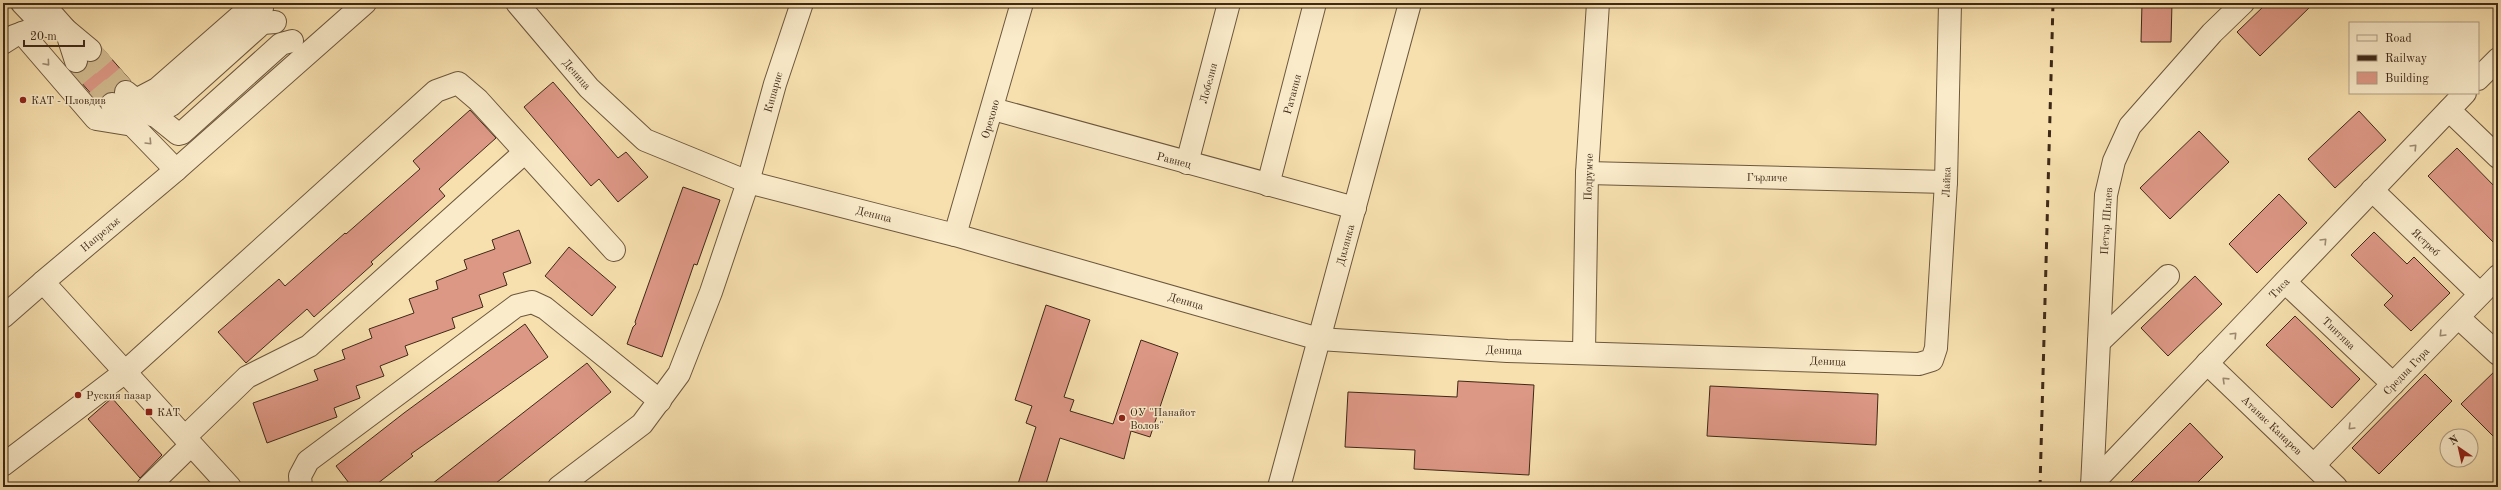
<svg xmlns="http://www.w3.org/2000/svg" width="2501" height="490" viewBox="0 0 2501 490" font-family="'Old Standard TT',serif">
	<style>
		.building { fill: #dd9785; stroke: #3e2918 }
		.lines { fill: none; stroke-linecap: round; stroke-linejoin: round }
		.minor-tunnel { stroke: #d2bb90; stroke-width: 22; stroke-dasharray: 22 11; stroke-linecap: butt }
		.minor-casing { stroke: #6c573e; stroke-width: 24 }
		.minor { stroke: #faebca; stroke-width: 22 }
		.rail { stroke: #3e2918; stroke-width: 3; stroke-dasharray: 7 7; stroke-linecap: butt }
		.oneway { stroke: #9c8a71 }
		.poi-dot { fill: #8f2418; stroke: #faebca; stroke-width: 1.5 }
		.labels { text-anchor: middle; stroke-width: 3; stroke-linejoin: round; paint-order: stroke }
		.street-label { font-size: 11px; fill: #3e2918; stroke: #faebca }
		.poi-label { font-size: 11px; fill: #3e2918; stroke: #faebca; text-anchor: start }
	</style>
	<rect width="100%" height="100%" fill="#f7e0ae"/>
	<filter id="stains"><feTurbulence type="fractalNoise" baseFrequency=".005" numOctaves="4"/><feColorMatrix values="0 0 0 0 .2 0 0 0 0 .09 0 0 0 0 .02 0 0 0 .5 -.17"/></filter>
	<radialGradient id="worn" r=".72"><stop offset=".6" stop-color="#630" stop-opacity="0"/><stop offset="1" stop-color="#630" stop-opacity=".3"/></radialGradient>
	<!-- building -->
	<g class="building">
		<polygon points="2142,3 2172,3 2171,42 2141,42"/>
		<polygon points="2267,3 2314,3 2260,56 2237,32"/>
		<polygon points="102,48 131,81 122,80 117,84 114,92 103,95 100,104 73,73 80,73 85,69 88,62 99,58"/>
		<polygon points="553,82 618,158 626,152 648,177 618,202 599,179 591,186 524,107"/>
		<polygon points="470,110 496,138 439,189 445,196 371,262 373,264 314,317 307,309 246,363 218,332 279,279 285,286 345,233 346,234 420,169 413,161"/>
		<polygon points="2359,111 2386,140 2335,188 2308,159"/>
		<polygon points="2199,131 2229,162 2170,219 2140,188"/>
		<polygon points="2457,148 2498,190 2498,247 2428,176"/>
		<polygon points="683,187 720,200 697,265 694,264 662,357 627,344 633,327 636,324 635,322"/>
		<polygon points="2279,194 2307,223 2257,273 2229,244"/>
		<polygon points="519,230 531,263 503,273 507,285 479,295 483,307 452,318 455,328 405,346 408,355 380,366 384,376 356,386 360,398 334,408 337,417 267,443 253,403 318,380 314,370 345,359 342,350 372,338 369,329 414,313 409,299 438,289 436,281 467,269 464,260 495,249 492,240"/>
		<polygon points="2374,232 2407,264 2414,257 2450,293 2411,331 2384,305 2393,296 2351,255"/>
		<polygon points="569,247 616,287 592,316 545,276"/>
		<polygon points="2195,276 2222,304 2168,356 2141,328"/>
		<polygon points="1046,305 1090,320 1064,397 1074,400 1070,411 1113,424 1141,340 1178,353 1150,437 1131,431 1124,459 1060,438 1045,487 1017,487 1036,427 1026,423 1032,406 1015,400"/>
		<polygon points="2295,316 2360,379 2332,408 2266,345"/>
		<polygon points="525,324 548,357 411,454 413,456 373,487 352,487 336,466 404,413"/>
		<polygon points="587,363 611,392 491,487 428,487"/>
		<polygon points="2498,368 2498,441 2461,404"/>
		<polygon points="2425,374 2452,401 2379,474 2352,448"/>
		<polygon points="1458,381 1534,385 1529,475 1414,469 1415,450 1345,447 1348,392 1457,397"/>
		<polygon points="1710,386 1878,394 1876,445 1707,436"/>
		<polygon points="112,398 162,455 140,478 88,419"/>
		<polygon points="2190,423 2223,457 2193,487 2126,487"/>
	</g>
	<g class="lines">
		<!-- minor-tunnel -->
		<g class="minor-tunnel">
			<polyline points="90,50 126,92"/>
			<polyline points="76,61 112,104"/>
		</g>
		<defs>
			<g id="minor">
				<polyline points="22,3 43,25 52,27"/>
				<polyline points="42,3 66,30 90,50"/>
				<polyline points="517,3 589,88 645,140 748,182 955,235 1319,339 1507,351 1919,364 1932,360 1936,348 1946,182 1950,3"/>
				<polyline points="66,30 76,61"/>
				<polyline points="22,33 96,119 133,125"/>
				<polyline points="3,43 14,36 36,28"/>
				<polyline points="2478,79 2498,59"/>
				<polyline points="126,92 178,134 182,133 281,44 292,41"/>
				<polyline points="136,100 157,89 246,11 256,7 262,8"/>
				<polyline points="112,104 176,170"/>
				<polyline points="993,109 1355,208"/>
				<polyline points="2449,110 2498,157"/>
				<polyline points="152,115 171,105 258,27 263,23 275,22"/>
				<polyline points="1187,163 1229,3"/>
				<polyline points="1587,173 1946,182"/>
				<polyline points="1268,185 1315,3"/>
				<polyline points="2372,190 2480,294"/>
				<polyline points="955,235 1022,3"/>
				<polyline points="2285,282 2393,384"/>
				<polyline points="3,317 43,282"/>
				<polyline points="2459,318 2498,354"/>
				<polyline points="2099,342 2168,276"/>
				<polyline points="1584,352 1587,173 1598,3"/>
				<polyline points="2207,363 2336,487"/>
				<polyline points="185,437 247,377 309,346 525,152"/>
				<polyline points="3,465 125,372 436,91 458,83 478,100 614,250"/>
				<polyline points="2314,465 2498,276"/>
				<polyline points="2092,484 2465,93"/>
				<polyline points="148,487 191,445"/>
				<polyline points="230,487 43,282 176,170 365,3"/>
				<polyline points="301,487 300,476 308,461 516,306 532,302 545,308 660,401"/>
				<polyline points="559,487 642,424 679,374 711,292 748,182 775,84 802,3"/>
				<polyline points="1279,487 1410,3"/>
				<polyline points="2092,487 2106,195 2114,161 2130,126 2212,33 2243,3"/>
			</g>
		</defs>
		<!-- minor casing -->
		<use href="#minor" class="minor-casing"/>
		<!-- minor -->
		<use href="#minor" class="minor"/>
		<!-- rail -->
		<polyline class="rail" points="2040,487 2053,3"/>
	</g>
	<!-- one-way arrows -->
	<defs><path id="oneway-chevron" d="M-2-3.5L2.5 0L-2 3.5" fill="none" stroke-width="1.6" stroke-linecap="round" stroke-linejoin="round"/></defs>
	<g class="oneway">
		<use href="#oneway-chevron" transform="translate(47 63) rotate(49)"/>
		<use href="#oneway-chevron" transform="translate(149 142) rotate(46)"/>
		<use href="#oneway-chevron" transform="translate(2414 147) rotate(-46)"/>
		<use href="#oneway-chevron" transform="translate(2324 241) rotate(-46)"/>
		<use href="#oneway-chevron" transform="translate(2442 334) rotate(134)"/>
		<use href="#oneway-chevron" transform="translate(2234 335) rotate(-46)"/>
		<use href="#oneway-chevron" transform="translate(2225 380) rotate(-136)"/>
		<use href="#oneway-chevron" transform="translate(2351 427) rotate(135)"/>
	</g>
	<!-- markers -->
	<g class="poi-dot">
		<circle cx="23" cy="100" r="4"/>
		<circle cx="78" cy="395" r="4"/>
		<rect x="145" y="408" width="8" height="8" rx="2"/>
		<circle cx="1122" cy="418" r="4"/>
	</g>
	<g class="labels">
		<!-- street labels -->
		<g class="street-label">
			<text transform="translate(577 74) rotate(49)" y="4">Деница</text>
			<text transform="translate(1208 83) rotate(-75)" y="4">Лобелия</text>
			<text transform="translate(773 92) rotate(-74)" y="4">Кипарис</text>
			<text transform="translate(1292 94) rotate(-75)" y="4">Ратания</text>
			<text transform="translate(990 119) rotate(-74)" y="4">Орехово</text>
			<text transform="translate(1174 160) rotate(15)" y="4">Равнец</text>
			<text transform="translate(1588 177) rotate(-88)" y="4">Подрумче</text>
			<text transform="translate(1767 177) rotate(1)" y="4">Гърличе</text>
			<text transform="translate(1946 182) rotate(-88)" y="4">Лайка</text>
			<text transform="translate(874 214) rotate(14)" y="4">Деница</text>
			<text transform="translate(2106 221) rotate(-86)" y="4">Петър Шилев</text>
			<text transform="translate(100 234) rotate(-40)" y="4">Напредък</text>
			<text transform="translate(2426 242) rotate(44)" y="4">Ястреб</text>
			<text transform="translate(1345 245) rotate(-75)" y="4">Дилянка</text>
			<text transform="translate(2279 288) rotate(-46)" y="4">Тиса</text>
			<text transform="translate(1186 301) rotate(16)" y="4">Деница</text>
			<text transform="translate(2339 333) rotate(44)" y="4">Тинтява</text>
			<text transform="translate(1504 350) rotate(2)" y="4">Деница</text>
			<text transform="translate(1828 361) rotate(2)" y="4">Деница</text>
			<text transform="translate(2406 371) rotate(-46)" y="4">Средна Гора</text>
			<text transform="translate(2272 425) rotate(44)" y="4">Атанас Канарев</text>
		</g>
		<!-- poi labels -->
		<g class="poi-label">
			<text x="31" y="104">КАТ - Пловдив</text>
			<text x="86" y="399">Руския пазар</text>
			<text x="157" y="416">КАТ</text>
			<text x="1130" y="416">ОУ "Панайот<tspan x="1130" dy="13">Волов"</tspan></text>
		</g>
	</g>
	<!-- margin -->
	<rect width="2501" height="490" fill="none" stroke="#f7e0ae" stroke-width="16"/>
	<rect x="4" y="4" width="2493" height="482" fill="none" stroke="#3e2918" stroke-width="2"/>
	<rect x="8" y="8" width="2485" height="474" fill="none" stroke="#3e2918"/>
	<!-- legend -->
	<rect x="2349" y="22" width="130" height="72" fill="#faebca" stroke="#af9d83"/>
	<rect x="2357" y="35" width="20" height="6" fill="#faebca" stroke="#af9d83"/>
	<text x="2385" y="42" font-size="12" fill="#3e2918">Road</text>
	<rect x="2357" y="55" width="20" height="6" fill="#3e2918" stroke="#af9d83"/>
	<text x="2385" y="62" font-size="12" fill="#3e2918">Railway</text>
	<rect x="2357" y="72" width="20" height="12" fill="#dd9785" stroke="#af9d83"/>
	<text x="2385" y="82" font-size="12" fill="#3e2918">Building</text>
	<!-- north arrow -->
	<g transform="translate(2459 448) rotate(326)"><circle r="19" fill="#faebca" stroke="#af9d83"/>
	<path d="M0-3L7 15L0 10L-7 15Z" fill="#8f2418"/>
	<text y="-6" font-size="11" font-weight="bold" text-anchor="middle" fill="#3e2918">N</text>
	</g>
	<!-- scale -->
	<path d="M24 40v6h60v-6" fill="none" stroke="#3e2918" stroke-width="2"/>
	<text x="30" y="40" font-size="12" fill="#3e2918" stroke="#faebca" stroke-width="3" paint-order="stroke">20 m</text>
	<rect width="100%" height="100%" filter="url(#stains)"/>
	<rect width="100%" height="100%" fill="url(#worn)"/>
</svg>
